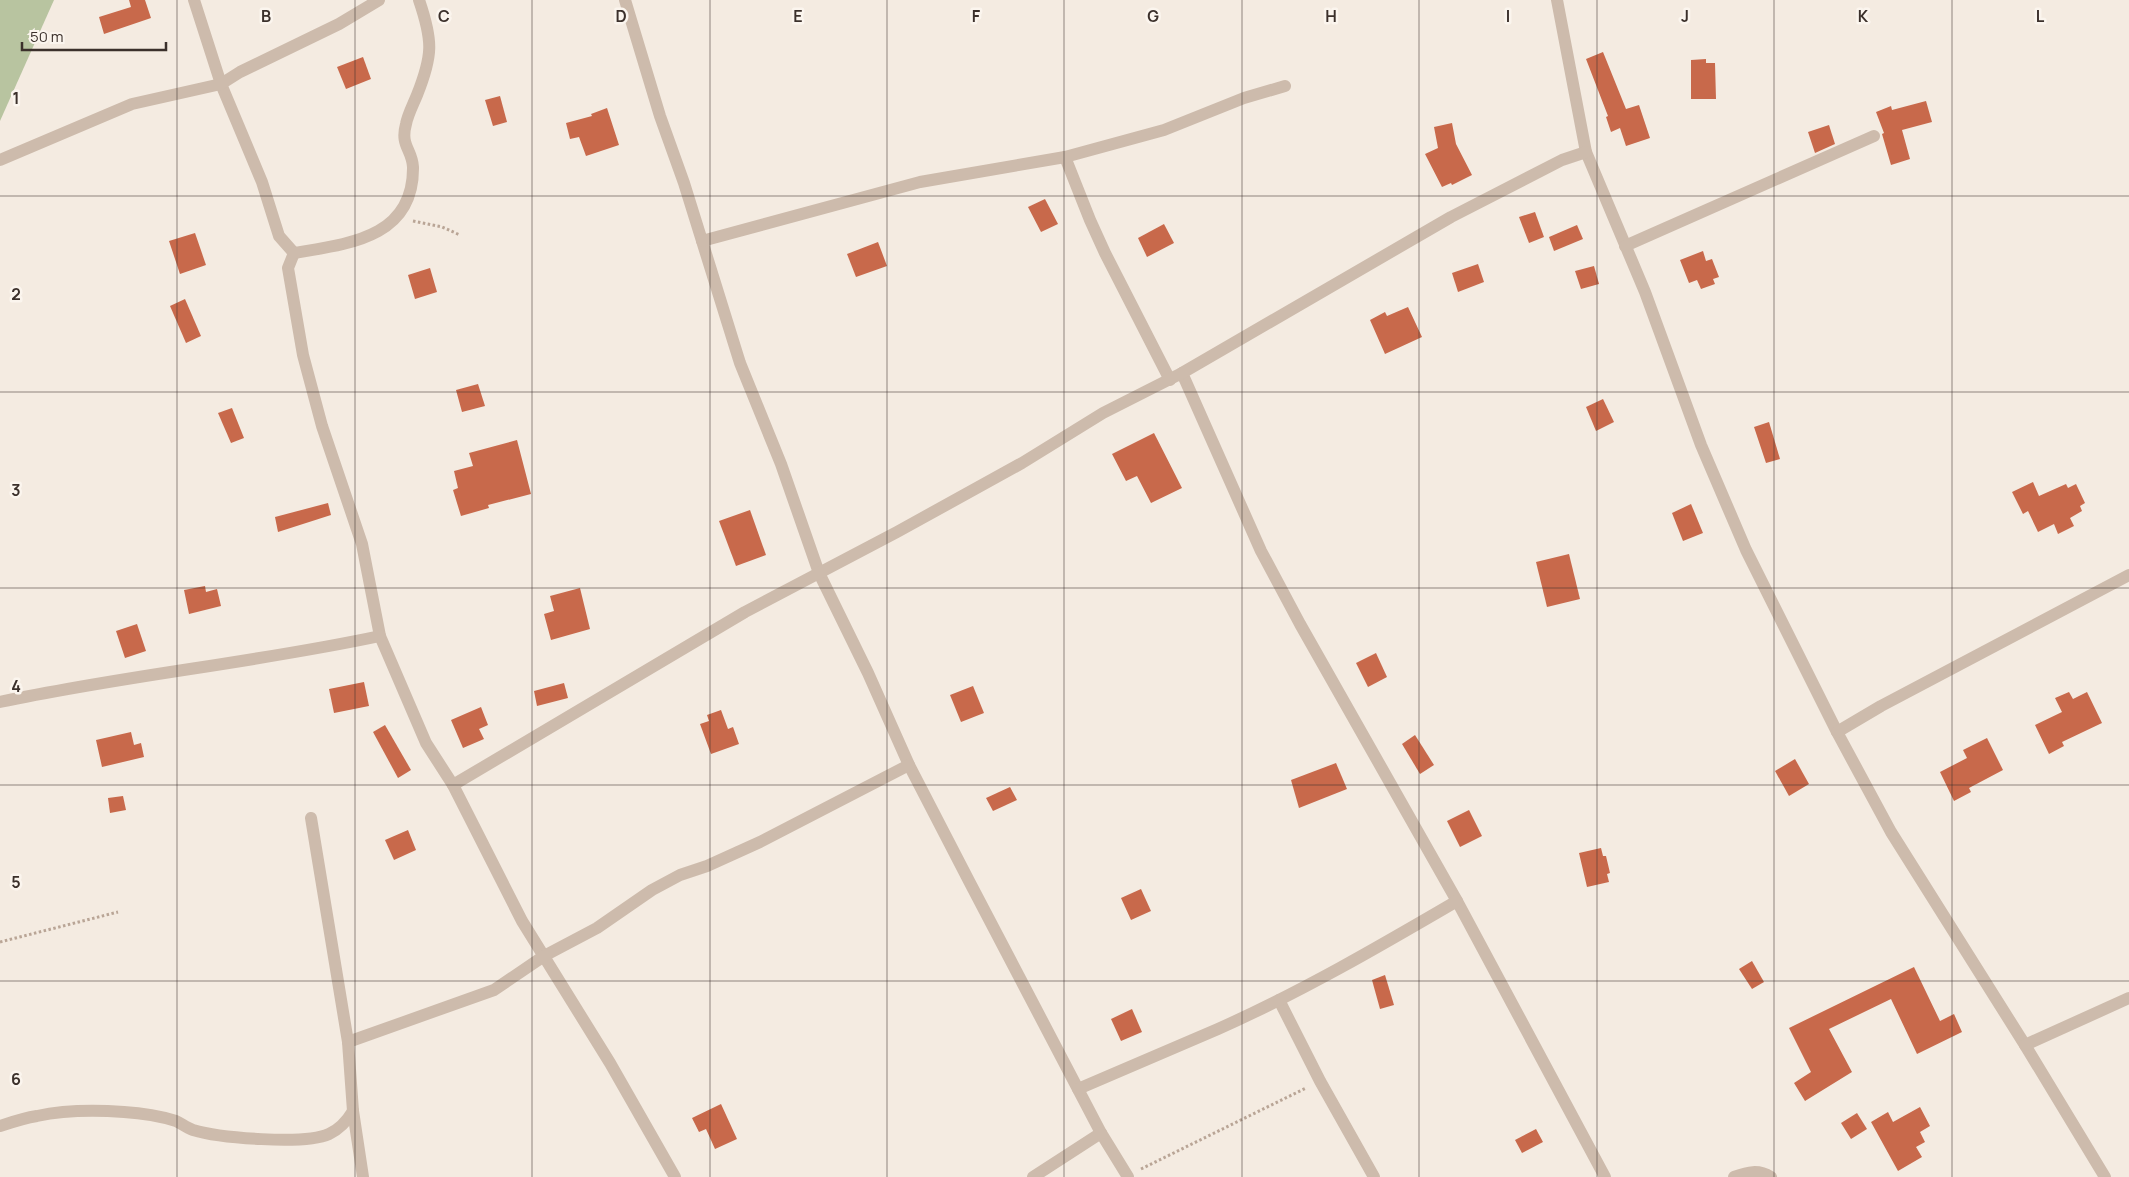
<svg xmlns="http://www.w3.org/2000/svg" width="2129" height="1177" viewBox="0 0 2129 1177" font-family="Manrope,sans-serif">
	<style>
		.green { fill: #b8c4a0 }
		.building { fill: #c8694b }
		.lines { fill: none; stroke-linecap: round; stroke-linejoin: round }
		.path { stroke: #b9a596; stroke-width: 3; stroke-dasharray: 2.5 2.5; stroke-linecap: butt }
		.minor { stroke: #cdbbac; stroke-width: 12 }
		.grid { fill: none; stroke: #3b302b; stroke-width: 1; stroke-opacity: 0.55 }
		.grid-label { font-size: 16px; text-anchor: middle; font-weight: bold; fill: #3b302b; stroke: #fbf5ee; stroke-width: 5; stroke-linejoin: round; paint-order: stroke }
	</style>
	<rect width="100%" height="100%" fill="#f4ebe1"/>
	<!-- green -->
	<polygon class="green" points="0,0 54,0 0,121"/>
	<!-- building -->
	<g class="building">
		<polygon points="129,0 145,0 151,18 104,34 99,17 131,7"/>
		<polygon points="1603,52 1626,109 1639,105 1650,138 1626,146 1620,128 1611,132 1606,117 1608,116 1586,59"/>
		<polygon points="363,57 371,79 346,89 337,67"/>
		<polygon points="1706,59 1706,63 1715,63 1716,99 1691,99 1691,60"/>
		<polygon points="500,96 507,122 493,126 485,100"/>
		<polygon points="1926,101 1932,122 1902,130 1910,159 1891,165 1882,134 1884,133 1876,112 1891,106 1892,110"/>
		<polygon points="607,108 619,145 586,156 579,137 570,139 566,123 592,116 591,114"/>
		<polygon points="1452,123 1456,144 1472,175 1452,185 1451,183 1442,187 1425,154 1438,148 1434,127"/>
		<polygon points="1829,125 1835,144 1815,153 1808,132"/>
		<polygon points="1045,199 1058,224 1041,232 1028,207"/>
		<polygon points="1535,212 1544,237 1529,243 1519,217"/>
		<polygon points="1164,224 1174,243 1147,257 1138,238"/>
		<polygon points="1577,225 1583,239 1554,251 1549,237"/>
		<polygon points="195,233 206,265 180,274 169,241"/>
		<polygon points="878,242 887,266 856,277 847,254"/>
		<polygon points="1703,251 1706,261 1712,259 1719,277 1713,279 1715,284 1701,289 1697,280 1689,283 1680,260"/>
		<polygon points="1478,264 1484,282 1458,292 1452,273"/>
		<polygon points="1594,266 1599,284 1581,289 1575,271"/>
		<polygon points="430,268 437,292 415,299 408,275"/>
		<polygon points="185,299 201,336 186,343 170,306"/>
		<polygon points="1408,307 1422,337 1385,354 1370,320 1385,312 1387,316"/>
		<polygon points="478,384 485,406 462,412 456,390"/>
		<polygon points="1603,399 1614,422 1596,431 1586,407"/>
		<polygon points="232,408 244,438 231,443 218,413"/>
		<polygon points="1769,422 1780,459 1766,463 1754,427"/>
		<polygon points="1154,433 1182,488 1151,503 1137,476 1126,481 1112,454"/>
		<polygon points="517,440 531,494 488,505 489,508 461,516 453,490 458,488 454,471 473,466 469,453"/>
		<polygon points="2033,482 2039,496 2066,484 2068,488 2076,484 2085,503 2080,506 2082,511 2070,518 2074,526 2058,534 2054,524 2038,532 2028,511 2023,514 2012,492"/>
		<polygon points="328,503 331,515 278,532 275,517"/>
		<polygon points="1691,504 1703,533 1683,541 1672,513"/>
		<polygon points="750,510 766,555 736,566 719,521"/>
		<polygon points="1569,554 1580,599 1547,607 1536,562"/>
		<polygon points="205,586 206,592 217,589 221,606 189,614 184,590"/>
		<polygon points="580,588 590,629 551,640 544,614 554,611 550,596"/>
		<polygon points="137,624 146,651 125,658 116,631"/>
		<polygon points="1376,653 1387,677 1368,687 1356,663"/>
		<polygon points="364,682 369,706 334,713 329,689"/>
		<polygon points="564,683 568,698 537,706 534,691"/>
		<polygon points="973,686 984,713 961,722 950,695"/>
		<polygon points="2069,692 2073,699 2087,692 2102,723 2062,742 2064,746 2049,754 2035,725 2062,712 2055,698"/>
		<polygon points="481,707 488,725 479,729 484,739 463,748 451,720"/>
		<polygon points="721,710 728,729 733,727 739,744 711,754 700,724 709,721 707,715"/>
		<polygon points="385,725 411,770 398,778 373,732"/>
		<polygon points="131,732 134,745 141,743 144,757 102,767 96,740"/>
		<polygon points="1415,735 1434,765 1420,774 1402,744"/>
		<polygon points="1987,738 2003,770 1969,788 1971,792 1954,801 1940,772 1967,758 1963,750"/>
		<polygon points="1795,759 1809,784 1789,796 1775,771"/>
		<polygon points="1336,763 1347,789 1299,808 1291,780"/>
		<polygon points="1010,787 1017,800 993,811 986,798"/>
		<polygon points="123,796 126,810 110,813 108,798"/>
		<polygon points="1469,810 1482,836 1460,847 1447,821"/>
		<polygon points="408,830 416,850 394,860 385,840"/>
		<polygon points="1601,848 1603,856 1606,856 1610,873 1607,874 1609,882 1587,887 1579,853"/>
		<polygon points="1141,889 1151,911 1131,920 1121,898"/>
		<polygon points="1752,961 1764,982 1752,989 1739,969"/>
		<polygon points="1914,967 1940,1021 1954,1014 1962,1032 1917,1054 1891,999 1829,1029 1852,1072 1805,1101 1794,1083 1811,1072 1789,1028"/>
		<polygon points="1385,975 1394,1005 1380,1009 1372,980"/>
		<polygon points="1132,1009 1142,1032 1121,1041 1111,1019"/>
		<polygon points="721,1104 737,1139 715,1149 706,1129 699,1132 692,1118"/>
		<polygon points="1920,1107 1930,1126 1920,1132 1925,1142 1916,1147 1922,1157 1898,1171 1871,1122 1888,1112 1893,1122"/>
		<polygon points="1857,1113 1867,1129 1851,1139 1841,1123"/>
		<polygon points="1536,1129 1543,1142 1522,1153 1515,1140"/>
	</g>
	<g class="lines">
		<!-- path -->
		<g class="path">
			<polyline points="413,221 442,227 460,235"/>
			<polyline points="0,942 118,912"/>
			<polyline points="1141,1169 1306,1088"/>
		</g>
		<!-- minor -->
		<g class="minor">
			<polyline points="194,0 221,84 262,182 279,236 294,253 288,268 303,355 322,426 362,544 380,636 426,743 453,785 522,921 610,1063 675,1177"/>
			<polyline points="625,0 660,116 684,183 740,363 781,464 819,573 868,673 909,765 969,881 1101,1133 1128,1177"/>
			<polyline points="1557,0 1586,152 1645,292 1701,445 1746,550 1837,732 1891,832 2025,1045 2105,1177"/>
			<polyline points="1065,157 1090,220 1105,253 1170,380"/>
			<polyline points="0,160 132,104 221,84 240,72 339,24 379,0"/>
			<polyline points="702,241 920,182 1065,157 1164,130 1244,98 1285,86"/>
			<polyline points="1625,246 1874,136"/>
			<path d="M294 253C348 244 414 238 413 167 412 149 400 146 406 124 408 114 413 105 417 95 433 55 433 41 419 0"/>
			<polyline points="1182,373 1261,551 1300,624 1457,901 1605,1177"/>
			<path d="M0 702C126 675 254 663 380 636"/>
			<polyline points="1837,732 1881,706 2129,575"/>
			<polyline points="453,785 745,612 897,532 1022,463 1103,413 1182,373 1451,217 1562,160 1586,152"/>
			<polyline points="311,818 348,1042 353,1111 363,1177"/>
			<polyline points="1279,1000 1320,1081 1374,1177"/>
			<polyline points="348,1042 494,990 544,956 597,928 652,890 680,875 707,866 760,842 909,765"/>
			<polyline points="2025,1045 2129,998"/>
			<path d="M1078 1089C1125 1069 1172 1049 1218 1029 1301 992 1380 946 1457 901"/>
			<path d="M0 1126C12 1122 24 1118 37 1116 65 1110 96 1110 124 1112 141 1113 160 1116 176 1121 182 1124 187 1128 193 1130 219 1138 305 1145 329 1134 340 1129 347 1121 353 1111"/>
			<polyline points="1033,1177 1101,1133"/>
			<path d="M1734 1177C1748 1172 1758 1169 1771 1177"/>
		</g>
	</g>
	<!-- grid -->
	<path class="grid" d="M177 0V1177M355 0V1177M532 0V1177M710 0V1177M887 0V1177M1064 0V1177M1242 0V1177M1419 0V1177M1597 0V1177M1774 0V1177M1952 0V1177M0 196H2129M0 392H2129M0 588H2129M0 785H2129M0 981H2129"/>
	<g class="grid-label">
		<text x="266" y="22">B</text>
		<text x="444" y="22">C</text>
		<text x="621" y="22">D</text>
		<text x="798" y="22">E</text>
		<text x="976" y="22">F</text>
		<text x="1153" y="22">G</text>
		<text x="1331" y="22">H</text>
		<text x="1508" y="22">I</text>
		<text x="1685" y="22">J</text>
		<text x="1863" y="22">K</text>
		<text x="2040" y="22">L</text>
		<text x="16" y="104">1</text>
		<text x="16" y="300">2</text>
		<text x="16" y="496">3</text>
		<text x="16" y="692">4</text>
		<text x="16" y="888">5</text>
		<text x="16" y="1085">6</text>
	</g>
	<!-- scale -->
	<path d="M22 42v8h144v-8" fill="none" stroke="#3b302b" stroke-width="2.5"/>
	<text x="30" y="42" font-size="15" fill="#3b302b" stroke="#fbf5ee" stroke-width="4" paint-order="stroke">50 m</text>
</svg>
